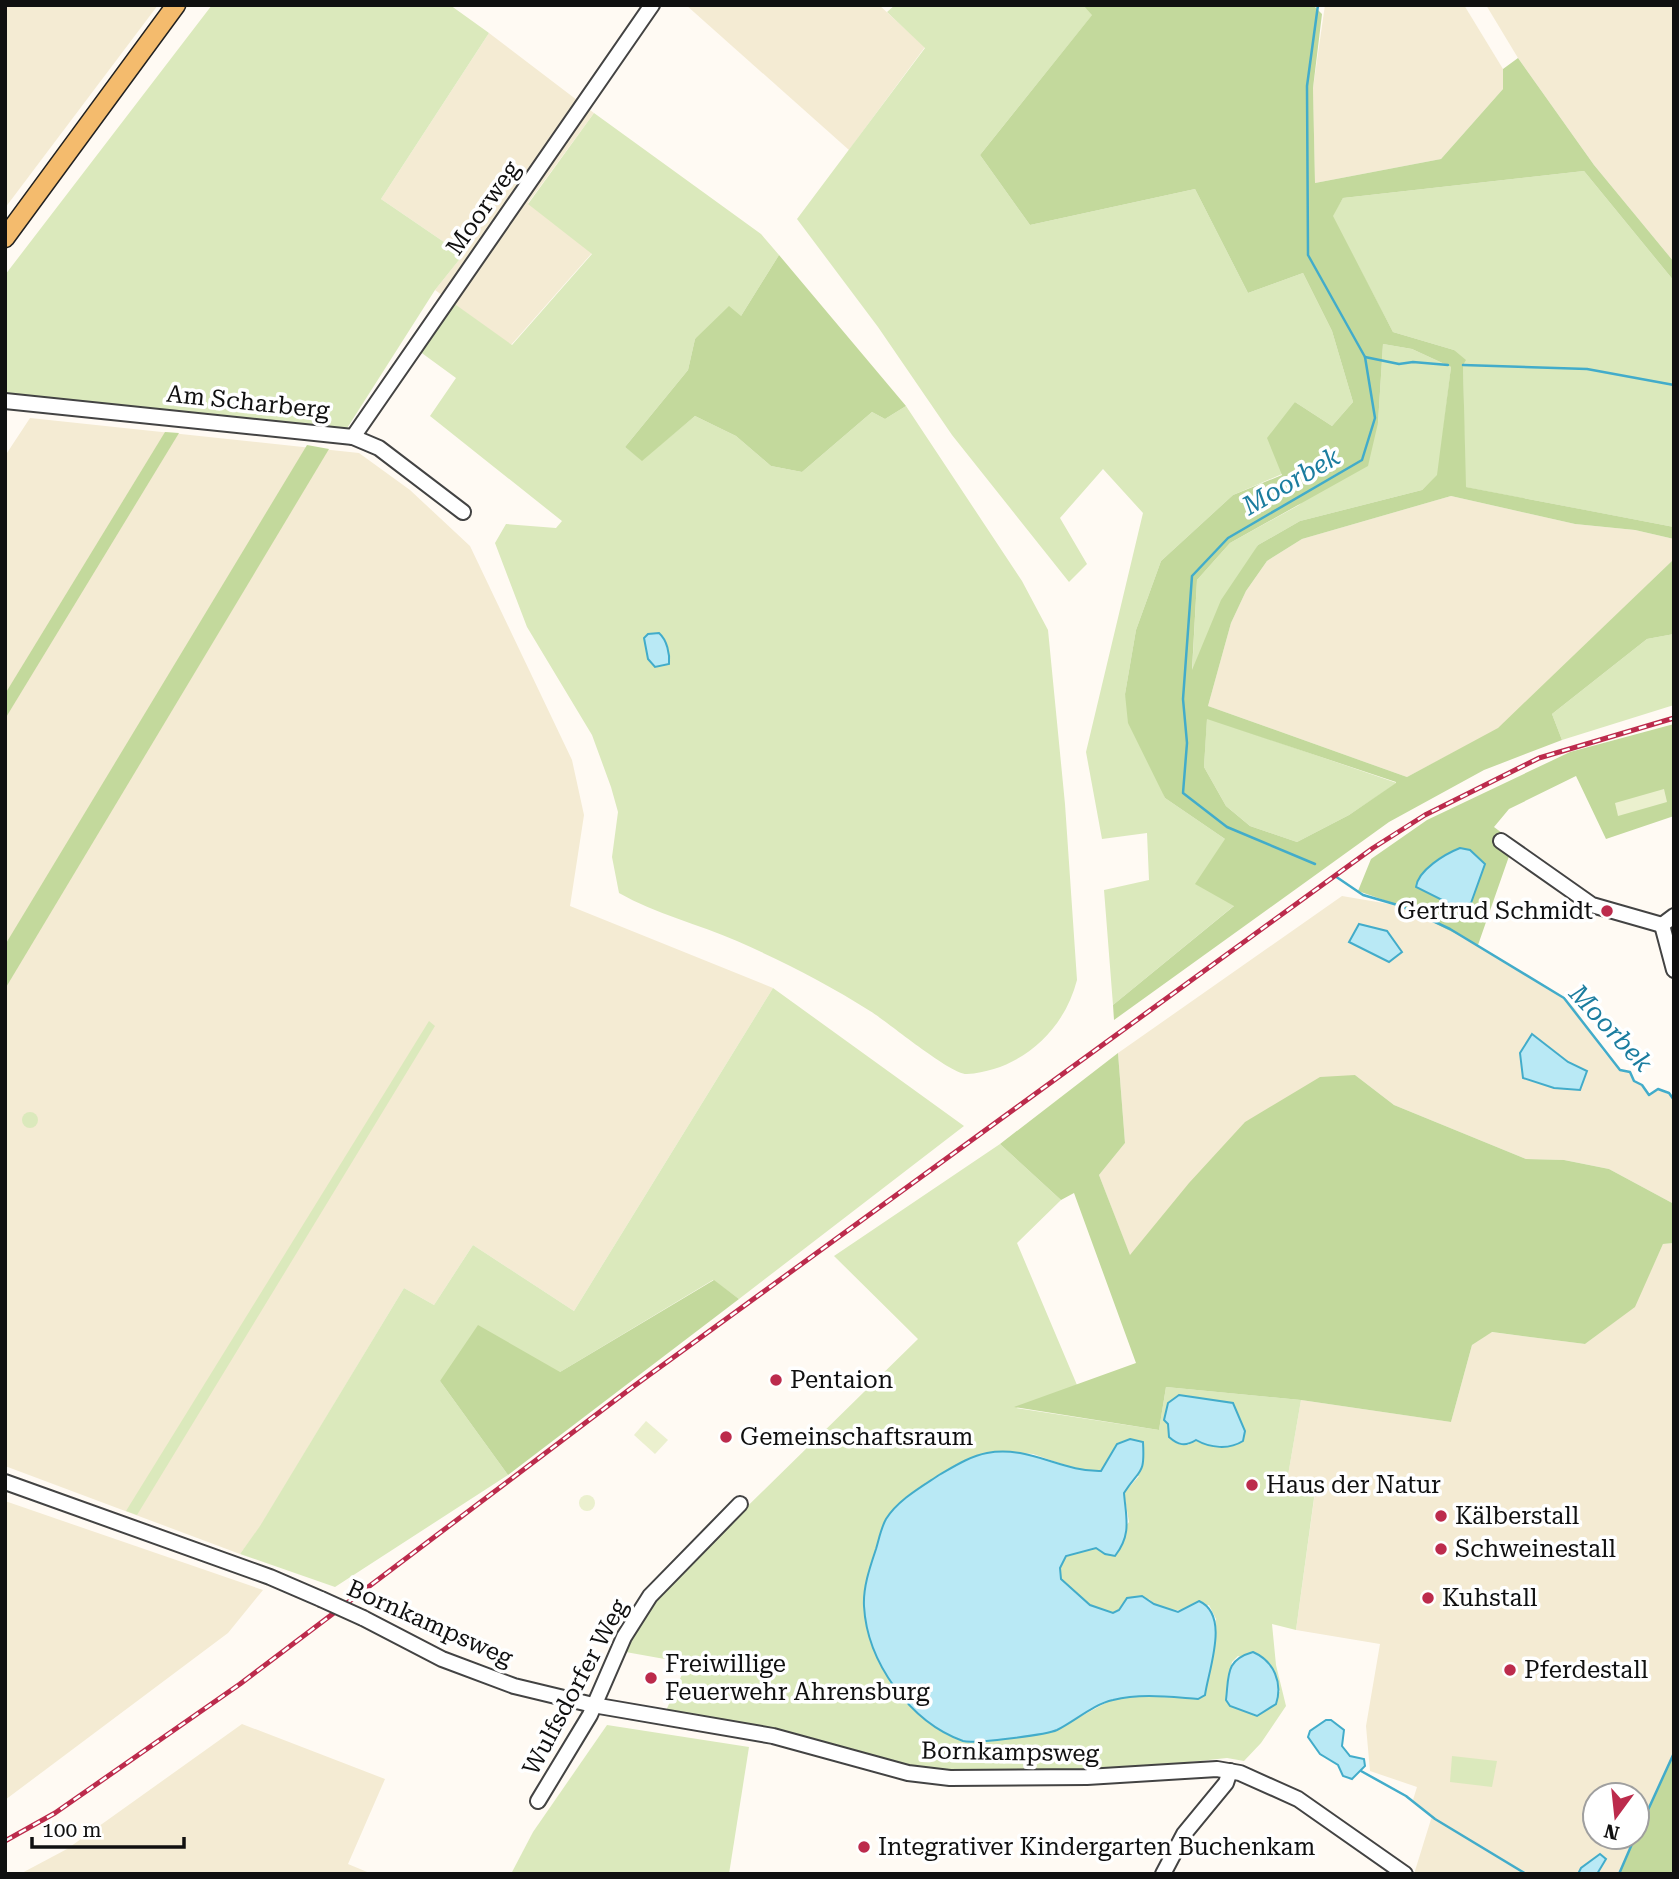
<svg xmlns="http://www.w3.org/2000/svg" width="1679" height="1879" viewBox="0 0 1679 1879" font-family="'Roboto Serif',serif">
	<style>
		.farmland { fill: #f4ebd3 }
		.green { fill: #dbe9bc; fill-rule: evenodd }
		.forest { fill: #c3d99c; fill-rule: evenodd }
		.pitch { fill: #ebf0ce }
		.water { fill: #b9e9f5; stroke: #42acca; stroke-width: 2 }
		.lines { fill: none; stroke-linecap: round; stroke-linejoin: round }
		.stream { stroke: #42acca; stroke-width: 2.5 }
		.minor-casing { stroke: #434343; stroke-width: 18 }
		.major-casing { stroke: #212121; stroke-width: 21 }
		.minor { stroke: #fff; stroke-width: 14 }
		.major { stroke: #f4bb6d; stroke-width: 18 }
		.rail-casing { stroke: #bc2b4c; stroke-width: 5 }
		.rail { stroke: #fff; stroke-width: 2.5; stroke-dasharray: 8; stroke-linecap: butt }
		.minor-bridge-casing { stroke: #434343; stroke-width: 18; stroke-linecap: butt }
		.minor-bridge { stroke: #fff; stroke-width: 14 }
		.poi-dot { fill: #bc2b4c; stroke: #fff; stroke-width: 2.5 }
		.labels { text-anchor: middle; stroke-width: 7; stroke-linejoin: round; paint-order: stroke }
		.street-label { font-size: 24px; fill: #101010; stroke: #fff }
		.poi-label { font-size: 24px; fill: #101010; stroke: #fff; text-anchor: start }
		.water-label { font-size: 26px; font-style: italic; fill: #1b7d9f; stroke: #fff }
	</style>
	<rect width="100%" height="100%" fill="#fffaf3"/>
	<!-- farmland -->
	<g class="farmland">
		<polygon points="5,5 158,5 5,208"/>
		<polygon points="686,5 879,5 925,47 849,150"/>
		<polygon points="1325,5 1464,5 1503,69 1503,89 1441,159 1315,183 1313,88"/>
		<polygon points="1486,5 1674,5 1674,262 1594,165 1518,58"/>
		<polygon points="489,33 594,113 528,203 592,253 511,345 435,290 463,255 381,199"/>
		<polygon points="30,418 359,453 410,490 470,546 572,760 584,815 570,906 773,988 574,1311 473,1245 434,1305 404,1288 260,1527 240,1554 5,1466 5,456"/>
		<polygon points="1451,496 1575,524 1635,530 1674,539 1674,559 1498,729 1407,777 1208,706 1231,623 1246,591 1267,561 1302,539"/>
		<polygon points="1342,896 1401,906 1464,937 1564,998 1575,1009 1603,1051 1620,1070 1630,1072 1634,1081 1642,1085 1649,1094 1658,1089 1673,1097 1674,1204 1609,1169 1564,1160 1526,1159 1394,1105 1355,1075 1130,1256 1099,1175 1125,1143 1118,1053"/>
		<polygon points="1674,1243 1674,1753 1637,1834 1637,1795 1595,1795 1595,1837 1635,1837 1619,1874 1414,1874 1432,1816 1413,1800 1417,1787 1370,1771 1366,1726 1380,1644 1296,1630 1315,1492 1286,1487 1301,1400 1451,1422 1472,1345 1491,1332 1585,1344 1634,1307 1663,1244"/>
		<polygon points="5,1501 263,1590 228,1633 5,1800"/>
		<polygon points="242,1724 385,1779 348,1864 372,1874 20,1874 67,1849"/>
	</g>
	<!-- green -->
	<g class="green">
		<polygon points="212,5 450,5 489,33 381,199 463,255 435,290 344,433 109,404 5,396 5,275"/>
		<polygon points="895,5 1083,5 1093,14 980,155 1030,225 1195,189 1248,293 1303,273 1332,331 1353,402 1332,426 1295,402 1282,474 1233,495 1161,561 1136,630 1125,694 1165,798 1225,839 1235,905 1113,1005 1104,890 1149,880 1147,833 1102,839 1086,752 1143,513 1103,469 1060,518 1087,564 1069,582 952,435 878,327 797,219 925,48 887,12"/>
		<path d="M594 113 761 234 779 255 741 316 695 339 688 370 625 447 642 460 695 416 736 436 771 466 802 472 872 412 885 419 906 406 1022 581 1048 630 1065 804 1077 980C1064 1031 1021 1070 967 1074 951 1075 888 1022 870 1011 828 984 782 961 737 941 698 924 656 914 619 893L612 857 618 812 611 787 592 735 527 627 495 543 506 524 556 528 562 521 430 416 456 378 419 351 452 302 512 345 592 254 528 204Z"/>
		<polygon points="1584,171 1674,281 1674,527 1465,487 1463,365 1454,350 1393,332 1332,216 1343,198"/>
		<polygon points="1383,344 1412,349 1451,367 1438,475 1422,490 1300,521 1258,545 1192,673 1197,580 1230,543 1299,505 1378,423"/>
		<polygon points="1674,634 1674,705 1562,740 1552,714 1647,639"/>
		<polygon points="1207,718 1397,783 1349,815 1297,842 1250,826 1226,806 1204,767"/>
		<polygon points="773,988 964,1126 739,1299 713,1280 560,1372 440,1381 508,1475 335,1587 240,1554 260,1526 404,1288 434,1305 473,1245 574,1311"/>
		<polygon points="429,1021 435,1026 137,1515 126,1511"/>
		<circle cx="30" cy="1120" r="8"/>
		<path d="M1000 1144 1061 1200 1017 1243 1077 1385 1016 1408 1159 1430 1166 1387 1301 1400 1286 1487 1315 1491 1296 1630 1272 1624 1276 1665 1286 1706 1261 1743 1244 1761 1227 1758 1086 1773 929 1771 792 1733 665 1713 687 1663 620 1651 667 1585 918 1339 834 1256ZM1179 1395 1194 1397 1189 1445 1178 1444 1169 1437 1168 1424ZM1009 1452 1033 1454 1082 1471 1139 1476 1124 1493 1129 1522 1105 1554 1096 1548 1066 1556 1060 1568 1061 1579 1090 1605 1114 1613 1119 1610 1127 1598 1149 1599C1166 1616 1188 1609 1209 1605L1216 1619 1204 1695 1198 1699 1143 1696 1111 1700 1054 1731 987 1741H964L944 1731 906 1703 925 1483 972 1458ZM1238 1656 1270 1664 1280 1692 1229 1677 1232 1662Z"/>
		<polygon points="607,1725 749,1747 729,1874 511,1874 533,1832"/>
		<polygon points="1452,1756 1497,1761 1492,1787 1450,1782"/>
	</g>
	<!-- forest -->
	<g class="forest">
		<path d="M1083 5H1313L1322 14 1313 88 1315 183 1441 159 1503 89V69L1518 58 1594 165 1674 262V281L1584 171 1343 198 1333 216 1393 332 1454 350 1466 360 1463 365 1466 487 1674 527V539L1635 530 1575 524 1451 496 1302 539 1267 561 1246 591 1231 623 1208 706 1407 777 1498 728 1674 559V634L1647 639 1552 714 1562 740 1484 770 1389 822 1114 1020 1113 1005 1234 906 1195 884 1225 839 1165 798 1128 723 1125 694 1136 630 1161 561 1233 495 1282 475 1267 438 1295 402 1332 426 1353 402 1332 331 1303 273 1248 293 1195 189 1030 225 980 155 1092 15ZM1383 344 1412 349 1451 367 1437 475 1422 490 1300 521 1258 545 1221 600 1192 670 1197 580 1230 543 1368 466 1378 423ZM1207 719 1396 782V783L1349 815 1297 842 1250 826 1226 806 1204 767Z"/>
		<polygon points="779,255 906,406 885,419 872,412 802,472 771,466 736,436 695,416 642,461 625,447 688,370 695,339 729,306 741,316"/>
		<polygon points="165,432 179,433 5,719 5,694"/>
		<polygon points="307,445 329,449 5,989 5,945"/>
		<path d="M1674 724V816L1606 839 1576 776 1509 809 1494 827 1514 842 1478 945 1401 906 1358 891 1371 859 1427 820 1570 752ZM1485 864 1471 903 1457 907 1426 871Z"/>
		<polygon points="1118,1053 1125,1143 1099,1175 1130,1255 1189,1183 1245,1122 1320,1077 1355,1075 1394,1105 1526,1159 1564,1160 1609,1169 1674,1204 1674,1243 1663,1244 1635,1307 1585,1344 1492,1332 1472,1345 1451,1422 1301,1400 1166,1387 1159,1430 1014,1407 1136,1363 1074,1193 1061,1200 1000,1144"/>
		<polygon points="714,1280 739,1299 508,1475 440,1381 478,1325 560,1372"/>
		<polygon points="1674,1753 1674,1874 1619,1874"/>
	</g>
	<!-- pitch -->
	<g class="pitch">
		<polygon points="1664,789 1667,802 1618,816 1615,803"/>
		<polygon points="646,1421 668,1440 655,1454 634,1435"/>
		<circle cx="587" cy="1503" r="8"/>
	</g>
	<!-- water -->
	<g class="water">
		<path d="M659 633C667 640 670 654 669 664L655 667 648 659 644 638 648 634Z"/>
		<path d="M1460 848 1470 850 1485 864 1471 903 1456 907 1416 887C1418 870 1445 854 1460 848Z"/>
		<polygon points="1359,924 1387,931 1402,952 1389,962 1349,942"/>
		<polygon points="1532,1034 1568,1062 1587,1071 1580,1090 1554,1088 1523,1078 1520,1053"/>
		<path d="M1179 1395 1233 1403 1245 1431 1243 1441C1229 1450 1210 1448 1196 1440 1185 1447 1178 1445 1169 1437L1168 1424 1164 1420 1168 1403Z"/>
		<path d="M1130 1439 1143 1442C1145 1476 1140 1468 1124 1493 1126 1518 1132 1534 1115 1556L1105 1554 1096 1548 1066 1556 1060 1568 1061 1579 1090 1605 1113 1613 1119 1610 1127 1598 1142 1596 1154 1604 1178 1612 1199 1601C1230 1615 1209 1668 1205 1695L1198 1699C1170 1697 1141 1693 1113 1700 1094 1704 1075 1721 1057 1730 1046 1735 973 1744 963 1741 910 1722 867 1662 864 1606 863 1587 870 1567 876 1549 879 1539 881 1528 886 1519 898 1500 921 1487 939 1475 953 1467 970 1456 987 1453 1029 1445 1061 1472 1101 1471L1117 1444Z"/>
		<path d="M1253 1652C1274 1661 1283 1683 1276 1704L1257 1716 1230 1706 1226 1700C1229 1675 1225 1660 1253 1652Z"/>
		<polygon points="1326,1720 1331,1720 1344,1730 1342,1746 1350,1756 1364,1759 1365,1766 1352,1779 1343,1776 1338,1765 1320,1754 1308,1737 1310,1731"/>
		<polygon points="1600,1854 1606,1859 1597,1874 1578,1874 1581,1868"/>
	</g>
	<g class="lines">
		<!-- stream -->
		<g class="stream">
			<polyline points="1365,357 1399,364 1413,362 1448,365"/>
			<polyline points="1463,365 1587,369 1674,385"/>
			<polyline points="1315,864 1227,827 1183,793 1187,743 1183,699 1192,576 1228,538 1362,460 1375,418 1365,357 1308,255 1307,86 1318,5"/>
			<polyline points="1335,876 1363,895 1401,906 1450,929 1564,998 1620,1070 1630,1072 1634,1081 1642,1085 1649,1095 1658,1089 1669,1093 1674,1100"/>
			<polyline points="1361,1771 1406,1796 1435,1819 1526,1874"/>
			<polyline points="1637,1834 1674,1753"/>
			<polyline points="1619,1874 1635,1837"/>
		</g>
		<defs>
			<g id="minor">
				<polyline points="5,401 353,437 379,448 463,512"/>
				<polyline points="353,437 652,5"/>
				<polyline points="1501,841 1592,905 1662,925"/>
				<polyline points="1662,925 1674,970"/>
				<polyline points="1662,925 1674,916"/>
				<polyline points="5,1482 270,1577 321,1599"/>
				<polyline points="363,1618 442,1659 514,1686 593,1705 773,1736 908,1773 950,1778 1087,1777 1217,1769 1240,1773 1298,1799 1405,1874"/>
				<polyline points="538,1801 590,1715 624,1637 650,1596 740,1504"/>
				<polyline points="1163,1874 1184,1834 1226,1783 1230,1771"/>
			</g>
			<polyline id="major" points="5,238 176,5"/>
		</defs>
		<!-- minor casing -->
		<use href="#minor" class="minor-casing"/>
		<!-- major casing -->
		<use href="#major" class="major-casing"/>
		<!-- minor -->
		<use href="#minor" class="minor"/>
		<!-- major -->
		<use href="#major" class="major"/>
		<defs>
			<polyline id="rail" points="5,1841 55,1813 240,1684 634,1386 1373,848 1425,815 1539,758 1674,718"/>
		</defs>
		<!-- rail casing -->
		<use href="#rail" class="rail-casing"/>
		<!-- rail -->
		<use href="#rail" class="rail"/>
		<defs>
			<polyline id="minor-bridge" points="321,1599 363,1618"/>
		</defs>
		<!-- minor-bridge casing -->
		<use href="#minor-bridge" class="minor-bridge-casing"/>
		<!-- minor-bridge -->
		<use href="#minor-bridge" class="minor-bridge"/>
	</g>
	<!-- markers -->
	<g class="poi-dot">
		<circle cx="1607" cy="911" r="7"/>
		<circle cx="776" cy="1380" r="7"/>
		<circle cx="726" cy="1437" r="7"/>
		<circle cx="1252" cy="1485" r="7"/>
		<circle cx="1441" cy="1516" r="7"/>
		<circle cx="1441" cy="1549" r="7"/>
		<circle cx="1428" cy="1598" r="7"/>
		<circle cx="1510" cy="1670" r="7"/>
		<circle cx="651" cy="1678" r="7"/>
		<circle cx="864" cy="1847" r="7"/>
	</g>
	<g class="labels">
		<!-- street labels -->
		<g class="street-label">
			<text transform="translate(483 208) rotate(-55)" y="8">Moorweg</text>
			<text transform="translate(248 402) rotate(6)" y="8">Am Scharberg</text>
			<text transform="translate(430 1623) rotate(24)" y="8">Bornkampsweg</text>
			<text transform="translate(575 1687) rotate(-62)" y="8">Wulfsdorfer Weg</text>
			<text transform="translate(1010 1752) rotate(1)" y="8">Bornkampsweg</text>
		</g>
		<!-- poi labels -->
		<g class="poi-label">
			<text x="1593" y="919" text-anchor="end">Gertrud Schmidt</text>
			<text x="790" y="1388">Pentaion</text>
			<text x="740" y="1445">Gemeinschaftsraum</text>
			<text x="1266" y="1493">Haus der Natur</text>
			<text x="1455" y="1524">Kälberstall</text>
			<text x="1455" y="1557">Schweinestall</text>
			<text x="1442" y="1606">Kuhstall</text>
			<text x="665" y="1672">Freiwillige<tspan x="665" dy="28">Feuerwehr Ahrensburg</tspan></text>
			<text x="1524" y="1678">Pferdestall</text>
			<text x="878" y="1855">Integrativer Kindergarten Buchenkam</text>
		</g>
		<!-- water labels -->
		<g class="water-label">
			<text transform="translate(1291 481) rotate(-30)" y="9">Moorbek</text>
			<text transform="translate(1611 1028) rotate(47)" y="9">Moorbek</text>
		</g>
	</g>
	<!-- border -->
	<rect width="1679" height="1879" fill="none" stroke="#101010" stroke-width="14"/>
	<!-- north arrow -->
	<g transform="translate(1616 1816) rotate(195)"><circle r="33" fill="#ffffff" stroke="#9f9f9f" stroke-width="2"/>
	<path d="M0-5L12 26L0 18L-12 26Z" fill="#bc2b4c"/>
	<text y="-10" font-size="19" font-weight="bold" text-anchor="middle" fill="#101010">N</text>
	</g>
	<!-- scale -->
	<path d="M32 1837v10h152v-10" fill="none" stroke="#101010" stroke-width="3.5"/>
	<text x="42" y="1837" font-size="21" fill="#101010" stroke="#ffffff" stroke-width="5" paint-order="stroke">100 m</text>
</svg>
